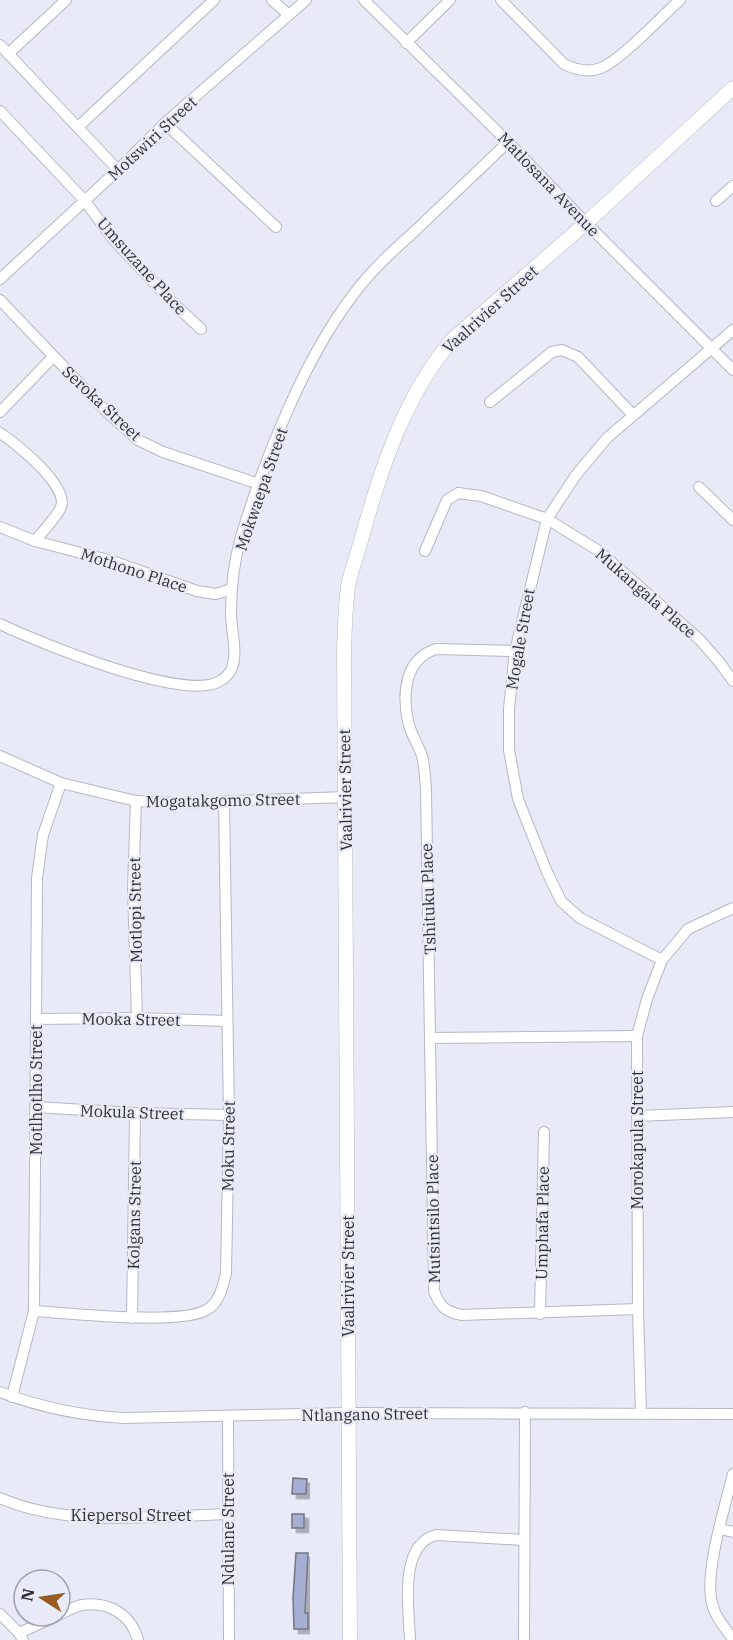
<svg xmlns="http://www.w3.org/2000/svg" width="733" height="1640" viewBox="0 0 733 1640" font-family="'IBM Plex Serif',serif">
	<style>
		.building { fill: #a6afd3; stroke: #737680; stroke-width: 1.5; filter: url(#shadow) }
		.lines { fill: none; stroke-linecap: round; stroke-linejoin: round }
		.minor-casing { stroke: #b5b8c3; stroke-width: 12 }
		.tertiary-casing { stroke: #b5b8c3; stroke-width: 15 }
		.minor { stroke: #fff; stroke-width: 10 }
		.tertiary { stroke: #fff; stroke-width: 14 }
		.labels { text-anchor: middle; stroke-width: 4.5; stroke-linejoin: round; paint-order: stroke }
		.street-label { font-size: 16px; fill: #2e2f34; stroke: #e8ebf7 }
	</style>
	<defs>
		<filter id="shadow"><feDropShadow dx="4.5" dy="4.5" stdDeviation="0" flood-color="#0004"/></filter>
	</defs>
	<rect width="100%" height="100%" fill="#e8ebf7"/>
	<!-- building -->
	<g class="building">
		<polygon points="293,1478 307,1479 306,1494 292,1494"/>
		<rect x="292" y="1514" width="12" height="14"/>
		<polygon points="296,1553 308,1553 305,1613 308,1613 308,1629 294,1629 293,1598"/>
	</g>
	<g class="lines">
		<defs>
			<g id="minor">
				<polyline points="272,0 289,15"/>
				<polyline points="364,0 508,142 586,223 733,370"/>
				<path d="M501 0 564 64C576 70 588 73 601 68 621 60 662 16 680 0"/>
				<polyline points="406,43 450,0"/>
				<polyline points="0,45 118,170"/>
				<polyline points="8,54 66,0"/>
				<polyline points="0,111 85,201 113,239 170,300 201,329"/>
				<polyline points="165,123 276,227"/>
				<polyline points="78,127 214,0"/>
				<polyline points="716,201 733,186"/>
				<polyline points="0,279 118,170 165,123 306,0"/>
				<polyline points="0,300 105,410 138,440 163,452 259,484"/>
				<polyline points="490,402 552,352 562,350 578,357 633,415"/>
				<polyline points="0,412 53,357"/>
				<path d="M0 433C16 443 69 486 61 507 57 517 42 532 35 541"/>
				<polyline points="699,487 733,520"/>
				<polyline points="0,527 35,541 112,561 197,591 216,594 232,589"/>
				<polyline points="425,551 447,500 458,493 481,496 547,519 599,551 700,640 720,663 733,681"/>
				<path d="M0 624C38 642 185 703 220 681 225 678 230 673 232 668 238 651 231 631 231 613 231 588 234 561 241 537 264 460 304 359 353 295 371 270 394 250 416 230 447 200 478 171 508 142"/>
				<path d="M515 651 436 649C405 659 402 693 408 721 410 733 418 744 422 756 425 767 425 778 426 789L434 1291C440 1307 446 1312 462 1315L638 1309"/>
				<polyline points="0,756 61,783 136,801 177,803 346,797"/>
				<polyline points="136,801 133,890 137,1018"/>
				<polyline points="662,960 580,918 561,901 547,872 518,799 509,750 509,709 515,651 547,519 576,475 607,438 733,330"/>
				<polyline points="36,1019 137,1018 227,1021"/>
				<polyline points="431,1038 637,1036"/>
				<polyline points="36,1107 135,1113 229,1115"/>
				<polyline points="637,1116 733,1112"/>
				<path d="M34 1311C68 1313 184 1326 208 1309 220 1301 223 1286 226 1273L229 1115 224 802"/>
				<polyline points="540,1314 544,1132"/>
				<polyline points="132,1318 135,1113"/>
				<path d="M0 1392C40 1407 81 1416 125 1418L349 1413 733 1414"/>
				<polyline points="12,1397 34,1311 37,878 43,835 61,783"/>
				<polyline points="641,1414 638,1309 637,1036 647,999 662,960 688,929 733,908"/>
				<polyline points="228,1417 229,1640"/>
				<path d="M733 1474C725 1506 704 1574 712 1603 715 1617 725 1628 733 1639"/>
				<path d="M0 1498C69 1528 155 1516 228 1514"/>
				<polyline points="720,1529 733,1532"/>
				<polyline points="0,1614 19,1633 23,1640"/>
				<path d="M60 1614C67 1611 75 1606 82 1605 108 1601 131 1614 138 1640"/>
				<polyline points="19,1633 57,1616"/>
				<path d="M410 1640C409 1609 398 1545 436 1535L524 1540"/>
				<polyline points="524,1640 525,1412"/>
			</g>
			<path id="tertiary" d="M350 1640 344 650C345 627 345 604 349 581 353 566 358 552 362 537 381 468 406 392 454 338L586 223 733 88"/>
		</defs>
		<!-- minor casing -->
		<use href="#minor" class="minor-casing"/>
		<!-- tertiary casing -->
		<use href="#tertiary" class="tertiary-casing"/>
		<!-- minor -->
		<use href="#minor" class="minor"/>
		<!-- tertiary -->
		<use href="#tertiary" class="tertiary"/>
	</g>
	<g class="labels">
		<!-- street labels -->
		<g class="street-label">
			<text transform="translate(152 138) rotate(-43)" y="6">Motswiri Street</text>
			<text transform="translate(549 184) rotate(46)" y="6">Matlosana Avenue</text>
			<text transform="translate(142 266) rotate(48)" y="6">Umsuzane Place</text>
			<text transform="translate(490 309) rotate(-42)" y="6">Vaalrivier Street</text>
			<text transform="translate(102 403) rotate(43)" y="6">Seroka Street</text>
			<text transform="translate(261 489) rotate(-71)" y="6">Mokwaepa Street</text>
			<text transform="translate(134 570) rotate(18)" y="6">Mothono Place</text>
			<text transform="translate(646 593) rotate(41)" y="6">Mukangala Place</text>
			<text transform="translate(520 639) rotate(-80)" y="6">Mogale Street</text>
			<text transform="translate(345 790) rotate(-91)" y="6">Vaalrivier Street</text>
			<text transform="translate(223 800) rotate(-1)" y="6">Mogatakgomo Street</text>
			<text transform="translate(428 899) rotate(-92)" y="6">Tshituku Place</text>
			<text transform="translate(135 910) rotate(-91)" y="6">Motlopi Street</text>
			<text transform="translate(131 1019) rotate(1)" y="6">Mooka Street</text>
			<text transform="translate(36 1090) rotate(-90)" y="6">Motlhotlho Street</text>
			<text transform="translate(132 1112) rotate(2)" y="6">Mokula Street</text>
			<text transform="translate(637 1140) rotate(-90)" y="6">Morokapula Street</text>
			<text transform="translate(228 1146) rotate(-89)" y="6">Moku Street</text>
			<text transform="translate(134 1215) rotate(-89)" y="6">Kolgans Street</text>
			<text transform="translate(433 1219) rotate(-91)" y="6">Mutsintsilo Place</text>
			<text transform="translate(542 1223) rotate(-89)" y="6">Umphafa Place</text>
			<text transform="translate(348 1276) rotate(-90)" y="6">Vaalrivier Street</text>
			<text transform="translate(365 1414) rotate(-1)" y="6">Ntlangano Street</text>
			<text x="131" y="1521">Kiepersol Street</text>
			<text transform="translate(228 1529) rotate(-90)" y="6">Ndulane Street</text>
		</g>
	</g>
	<!-- north arrow -->
	<g transform="translate(42 1598) rotate(282)"><circle r="28" fill="#e8ebf7" stroke="#9ea0a9" stroke-width="1.5"/>
	<path d="M0-4.5L10 22L0 15L-10 22Z" fill="#995a21"/>
	<text y="-9" font-size="16" font-weight="bold" text-anchor="middle" fill="#2e2f34">N</text>
	</g>
</svg>
